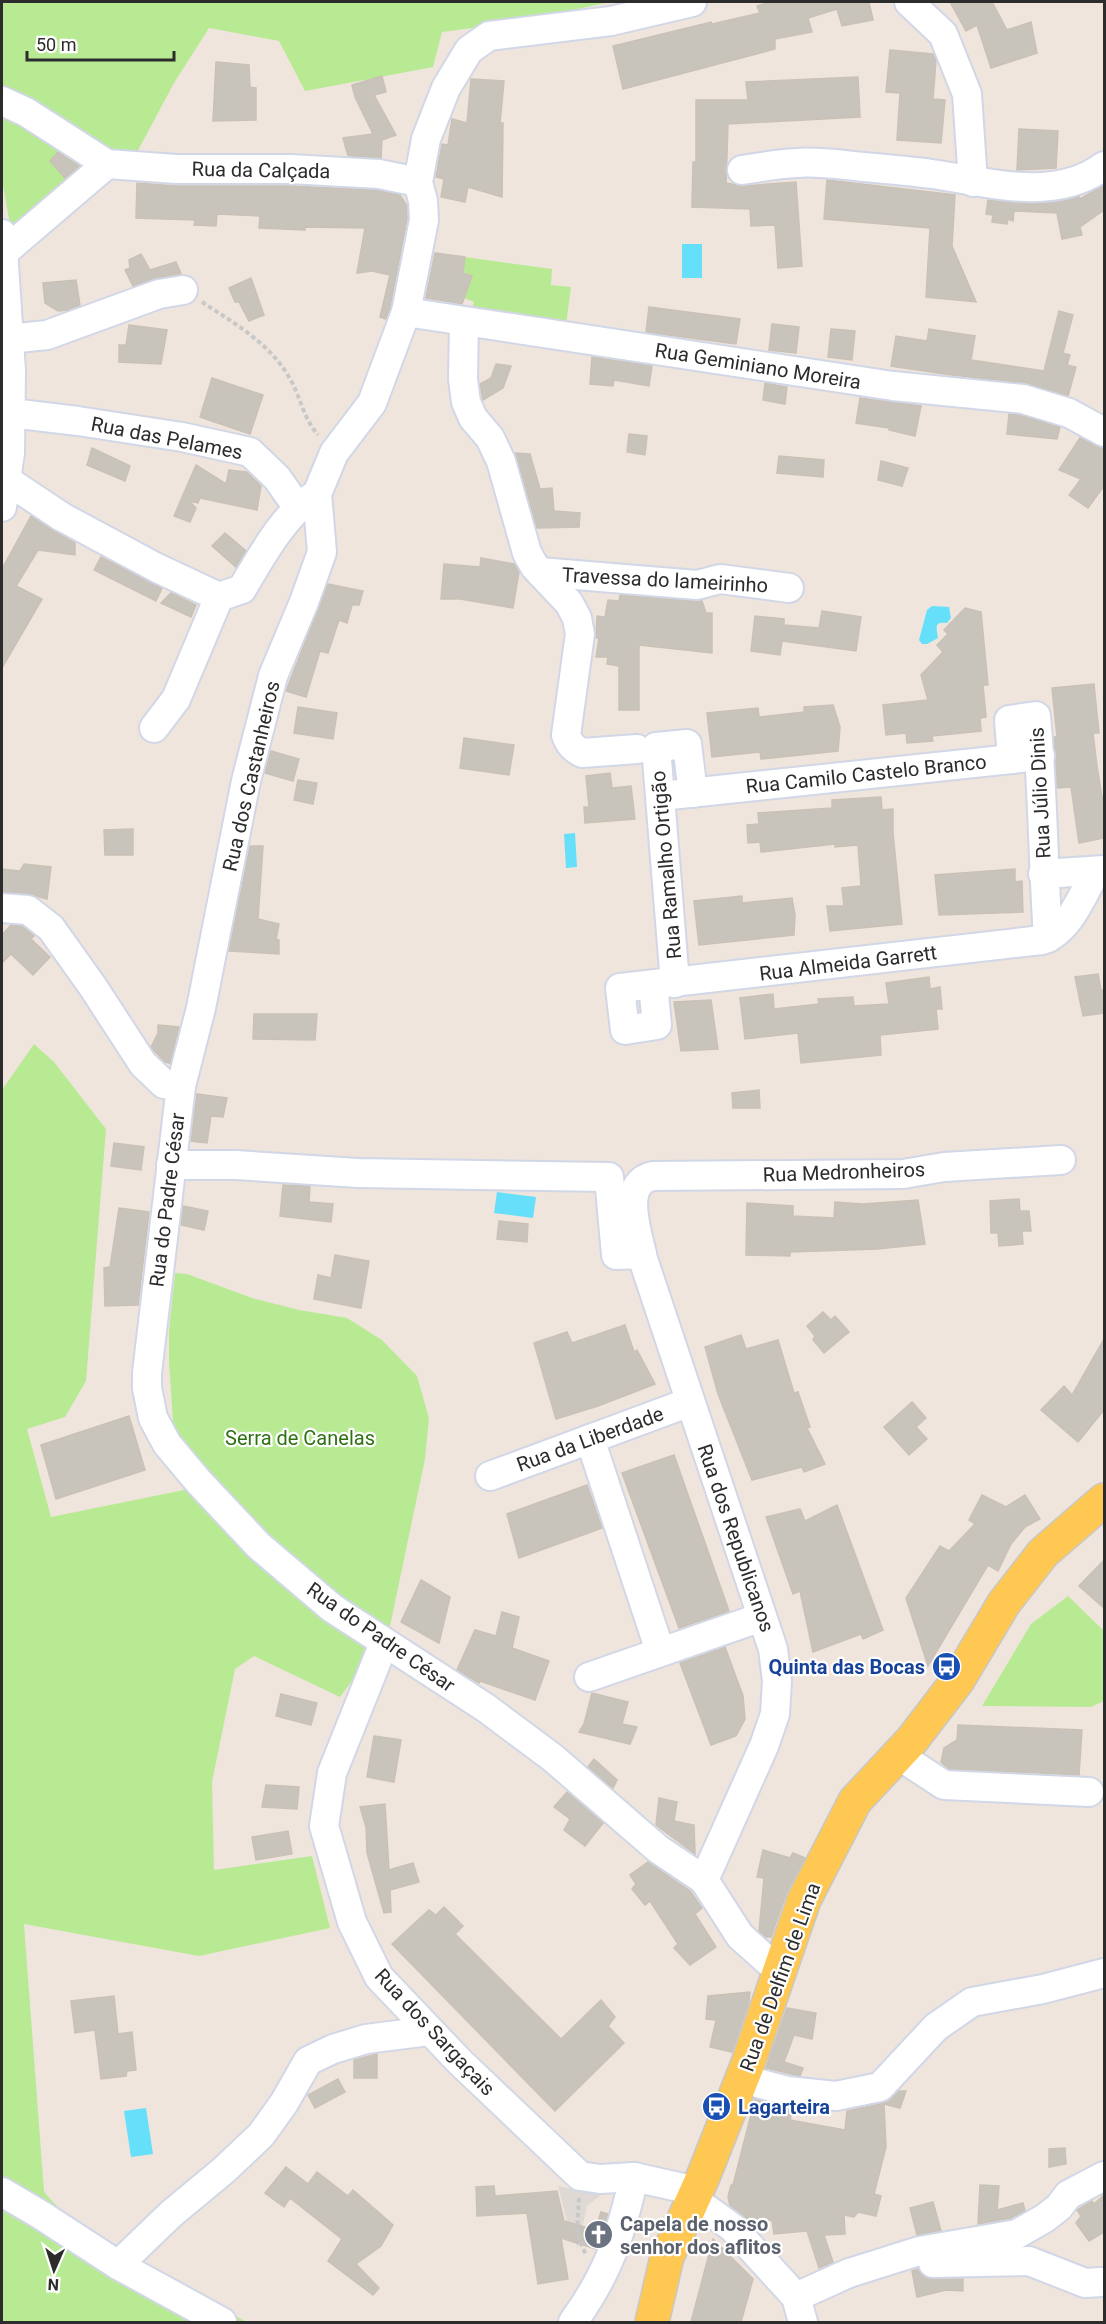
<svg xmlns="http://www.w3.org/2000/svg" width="1106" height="2324" viewBox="0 0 1106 2324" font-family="Roboto,sans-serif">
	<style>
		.green { fill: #b8ea94 }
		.plaza { fill: #ded9d4 }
		.water { fill: #66dffa }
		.building { fill: #c9c4bb; stroke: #cac1b6; stroke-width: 1.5 }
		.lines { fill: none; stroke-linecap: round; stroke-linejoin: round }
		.minor-casing { stroke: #d1d7e6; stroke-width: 32 }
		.major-casing { stroke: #c8c8c8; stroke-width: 36 }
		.path { stroke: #c8c8c8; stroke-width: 4; stroke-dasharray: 4.5 3; stroke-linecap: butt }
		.minor { stroke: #fff; stroke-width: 28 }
		.major { stroke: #fec852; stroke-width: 33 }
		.labels { text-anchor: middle; stroke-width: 4.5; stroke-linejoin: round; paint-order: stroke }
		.street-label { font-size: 20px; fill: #2c2c2c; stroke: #fff }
		.park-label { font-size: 20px; fill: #2e7113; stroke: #fff }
		.transit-label { font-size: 20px; font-weight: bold; fill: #164399; stroke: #fff; text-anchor: end }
		.worship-label { font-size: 20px; font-weight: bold; fill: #5b616d; stroke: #fff; text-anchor: start }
	</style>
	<rect width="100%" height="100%" fill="#efe5dc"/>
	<!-- green -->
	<g class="green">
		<polygon points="2,2 610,2 517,22 442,32 433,67 305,91 279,41 209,28 174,83 135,156 55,213 10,225 2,179"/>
		<polygon points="465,257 552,269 551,285 571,287 566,325 472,308 474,302 464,298 472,276 463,272"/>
		<polygon points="34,1044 54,1062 106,1129 86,1381 65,1417 27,1429 51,1517 184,1490 176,1467 169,1361 169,1331 175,1273 187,1274 252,1298 299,1310 347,1318 382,1340 417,1376 429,1418 425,1459 389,1631 340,1697 254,1656 235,1669 212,1782 214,1870 312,1856 330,1928 199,1956 24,1924 44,2192 69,2219 199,2293 246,2322 2,2322 2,1090"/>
		<polygon points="1068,1596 1104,1631 1104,1701 1091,1707 982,1706 1031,1624"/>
	</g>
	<!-- plaza -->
	<polygon class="plaza" points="558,2186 601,2195 587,2206 578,2248 568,2225"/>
	<!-- water -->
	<g class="water">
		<rect x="682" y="244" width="20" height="34"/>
		<path d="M932 606 949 607 951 618 947 623C933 621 937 628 938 638L927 644H922L919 640 927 610Z"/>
		<polygon points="575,833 577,867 566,868 564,834"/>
		<polygon points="497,1192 536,1197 533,1218 494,1213"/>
		<polygon points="146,2108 153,2154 131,2157 124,2111"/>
	</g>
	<!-- building -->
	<g class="building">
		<polygon points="770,2 869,2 873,20 842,26 837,9 808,18 812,32 775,39 775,49 623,89 613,46 711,22 712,24 760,13 757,6"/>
		<polygon points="950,2 992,2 1007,30 1031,22 1037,53 991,68 977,25 966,31"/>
		<polygon points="890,50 933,54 936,60 933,99 945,100 941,143 897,140 900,93 886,92"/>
		<polygon points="216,62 249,65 250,87 256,88 256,120 213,121"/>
		<polygon points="382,76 386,92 374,95 396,135 382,140 381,158 348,156 343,138 373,134 355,97 352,85"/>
		<polygon points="858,77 860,117 728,124 726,183 744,186 796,182 802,266 778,268 775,225 751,226 750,209 692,207 693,162 696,162 696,100 748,100 746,82"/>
		<polygon points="471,79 504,81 500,123 503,123 502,197 468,187 465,202 441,197 444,179 436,177 442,144 448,145 452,119 467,123"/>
		<polygon points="1019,129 1058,131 1056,168 1017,170"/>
		<polygon points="58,152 79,166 65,178 50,161"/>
		<polygon points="827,180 955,195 952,246 976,302 926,297 930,228 824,219"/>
		<polygon points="137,183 176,186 290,186 377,190 400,195 407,206 407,219 390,308 386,319 380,317 390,275 372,271 357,273 365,228 305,227 305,230 259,228 260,216 217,214 216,226 194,225 195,220 136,218"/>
		<polygon points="1104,185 1104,210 1080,227 1082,235 1062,239 1057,213 1014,211 1013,221 1008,219 1007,224 992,222 993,215 986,214 988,200 1043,203 1079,196 1080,199"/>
		<polygon points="435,253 465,257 463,273 472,276 462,304 426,298"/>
		<polygon points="141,254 150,270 176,262 181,274 156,278 133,286 125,270 130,268 129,260"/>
		<polygon points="251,278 264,315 249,321 239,302 235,302 229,288"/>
		<polygon points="76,280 80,305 67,310 58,311 45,303 43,283"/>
		<polygon points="649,307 740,319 736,344 646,332"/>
		<polygon points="1059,311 1073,315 1063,353 1070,355 1067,365 1076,367 1068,396 1025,383 952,375 891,366 896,336 927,341 929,329 975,336 971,360 1044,371"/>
		<polygon points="772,324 799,327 796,353 769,350"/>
		<polygon points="129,325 167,330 161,364 119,362 119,345 126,345"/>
		<polygon points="831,329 855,331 852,360 828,357"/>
		<polygon points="592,357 652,366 649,386 614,380 613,386 590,384"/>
		<polygon points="496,364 511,366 503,388 483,400 480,384 491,378"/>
		<polygon points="212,378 263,395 250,434 200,417"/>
		<polygon points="765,383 787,387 785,404 763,400"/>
		<polygon points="860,398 921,406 915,436 889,430 889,428 856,423"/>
		<polygon points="1009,414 1020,415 1060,427 1057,439 1007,434"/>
		<polygon points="629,434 647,436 645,455 627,452"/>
		<polygon points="1080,438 1104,448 1104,486 1088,508 1069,495 1081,479 1059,470"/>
		<polygon points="92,448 130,466 125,481 87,465"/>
		<polygon points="515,453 530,454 540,489 552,488 554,511 580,513 579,527 537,528"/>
		<polygon points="779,456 824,460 823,477 777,473"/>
		<polygon points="881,461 908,468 902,486 878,480"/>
		<polygon points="196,465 226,484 229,470 247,472 261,486 257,510 200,498 198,503 189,501 196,508 190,522 174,516"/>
		<polygon points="31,516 75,543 75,555 38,550 16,586 42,599 2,668 2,569"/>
		<polygon points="225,533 246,551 236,567 212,546"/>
		<polygon points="101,557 162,588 156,601 94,570"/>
		<polygon points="481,558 514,564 519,572 513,608 460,599 441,599 444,564 480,567"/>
		<polygon points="328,584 363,591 359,605 352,605 347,623 339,620 328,653 320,651 306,697 286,691"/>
		<polygon points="171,593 196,605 191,617 161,603"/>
		<polygon points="620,595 702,601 706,613 712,613 712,653 639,645 639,710 619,710 619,666 607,664 608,657 596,657 599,638 596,638 597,616 605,617 608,600 619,601"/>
		<polygon points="965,608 981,612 988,685 983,685 986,717 980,718 981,731 932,736 933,741 907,743 906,733 886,735 883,705 928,700 921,675 943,652 937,645 948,634 944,630"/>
		<polygon points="822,611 861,617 856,651 782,641 780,655 751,651 755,616 784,619 784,625 819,628"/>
		<polygon points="1094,684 1099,733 1093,733 1097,766 1102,797 1104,797 1104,838 1079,843 1071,787 1057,788 1054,737 1057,737 1052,688"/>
		<polygon points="833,705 840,727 838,751 761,759 760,752 712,757 707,713 758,708 759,717 804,712 804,707"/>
		<polygon points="298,707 337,713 333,739 294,733"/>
		<polygon points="464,738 514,745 509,775 460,768"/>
		<polygon points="271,751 299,759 293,781 265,773"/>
		<polygon points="610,773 612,788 631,786 635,819 585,823 584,807 589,807 586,776"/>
		<polygon points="298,780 317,783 313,804 294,800"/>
		<polygon points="881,797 882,810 893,809 893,833 902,924 830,931 827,906 844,906 842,888 861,886 858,845 835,847 835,844 761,852 760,842 748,843 747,825 759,824 758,813 832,808 832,800"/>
		<polygon points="133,829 133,855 105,855 104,830"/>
		<polygon points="250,846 263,846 258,919 279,924 276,939 279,940 279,954 229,951"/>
		<polygon points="24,864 51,867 47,899 29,894 2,892 2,869 20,871"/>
		<polygon points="1015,869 1015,882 1022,881 1023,912 939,915 935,875"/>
		<polygon points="742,896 742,903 792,898 795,915 794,935 699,945 694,901"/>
		<polygon points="11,925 22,926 34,936 31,939 50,957 33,975 11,954 2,963 2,935"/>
		<polygon points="1098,974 1101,990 1104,990 1104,1013 1083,1016 1075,977"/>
		<polygon points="929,977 930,989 940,987 942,1009 936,1009 938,1029 880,1035 881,1055 801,1063 798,1033 745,1039 740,998 773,994 774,1009 819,1004 818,999 853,997 854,1006 889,1004 886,983"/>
		<polygon points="711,1000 718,1049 681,1051 674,1002"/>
		<polygon points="254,1014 317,1014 315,1040 253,1039"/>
		<polygon points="158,1025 179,1027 170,1063 165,1062 151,1047 158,1033"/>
		<polygon points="759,1090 760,1108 733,1108 732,1093"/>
		<polygon points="197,1094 227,1098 223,1117 211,1116 207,1143 191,1141"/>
		<polygon points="114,1143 144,1147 141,1170 111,1166"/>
		<polygon points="283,1185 310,1186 309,1202 333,1204 331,1222 280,1216"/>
		<polygon points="1019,1199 1020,1211 1029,1211 1031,1231 1022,1231 1023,1244 999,1246 998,1233 991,1233 990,1201"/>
		<polygon points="918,1200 925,1244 877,1249 790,1252 790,1256 746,1255 747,1203 793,1206 793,1216 834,1218 835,1202 863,1204"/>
		<polygon points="183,1206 208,1211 204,1230 181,1225"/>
		<polygon points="119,1208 149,1212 138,1305 105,1306 104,1268 110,1267"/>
		<polygon points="499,1221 528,1224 527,1242 497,1239"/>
		<polygon points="335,1255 369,1261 361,1308 314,1299 318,1275 331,1278"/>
		<polygon points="823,1312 831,1320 835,1316 849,1332 824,1353 813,1340 815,1336 807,1326"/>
		<polygon points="625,1325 634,1352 637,1350 655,1384 598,1406 556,1419 534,1343 567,1332 572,1343"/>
		<polygon points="741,1335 746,1349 778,1340 794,1393 798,1392 810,1427 807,1428 825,1464 804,1472 802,1467 752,1480 718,1394 705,1347"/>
		<polygon points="1104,1339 1104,1410 1078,1442 1041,1410 1064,1386 1072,1395"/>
		<polygon points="912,1402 926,1418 916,1427 927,1439 909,1455 884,1427"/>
		<polygon points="129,1416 145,1470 56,1499 41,1445"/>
		<polygon points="674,1455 729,1611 679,1628 622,1473"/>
		<polygon points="587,1485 602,1528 519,1558 507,1514"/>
		<polygon points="982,1495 1006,1507 1025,1495 1040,1519 1025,1527 1011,1544 998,1571 988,1565 928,1666 906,1598 940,1546 949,1551 975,1524 969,1520"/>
		<polygon points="837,1505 883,1630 863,1639 861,1634 813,1652 800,1591 793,1594 766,1517 800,1509 805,1521"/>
		<polygon points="1104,1560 1104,1608 1079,1586"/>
		<polygon points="421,1580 450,1597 439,1643 401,1622"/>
		<polygon points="502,1612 519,1617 512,1648 549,1661 535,1700 480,1681 479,1683 457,1670 475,1630 496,1636"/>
		<polygon points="725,1647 743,1696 745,1719 736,1736 711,1745 680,1663"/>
		<polygon points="592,1693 628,1702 622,1724 637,1727 630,1744 579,1732 584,1724"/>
		<polygon points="281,1694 317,1703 311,1725 276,1716"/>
		<polygon points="958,1725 1082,1730 1079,1775 949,1769 941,1762 944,1748 957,1740"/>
		<polygon points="374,1736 401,1740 394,1782 367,1777"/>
		<polygon points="594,1759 617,1780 613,1788 588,1767"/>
		<polygon points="266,1785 299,1787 297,1809 262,1807"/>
		<polygon points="567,1792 603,1823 585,1846 564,1830 570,1819 554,1807"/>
		<polygon points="659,1798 677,1802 674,1821 694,1825 695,1854 656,1825"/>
		<polygon points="385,1804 389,1870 413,1863 419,1882 390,1890 391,1912 384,1913 367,1853 366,1827 360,1807"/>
		<polygon points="288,1831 292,1854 256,1860 252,1837"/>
		<polygon points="763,1850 790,1858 793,1853 805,1858 786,1894 771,1937 766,1937 759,1931 764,1878 757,1877"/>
		<polygon points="648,1862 690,1891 702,1908 695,1914 716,1947 690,1965 674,1948 678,1944 650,1901 645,1905 632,1889 636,1884 630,1875"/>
		<polygon points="444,1907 463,1926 455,1934 561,2039 601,2000 615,2017 608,2026 624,2043 555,2111 392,1944 429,1910 436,1915"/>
		<polygon points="750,1992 749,2002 732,2052 710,2047 716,2020 706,2019 708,1996"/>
		<polygon points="114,1996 118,2034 132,2032 136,2070 127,2071 126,2076 101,2079 95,2030 75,2033 71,2001"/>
		<polygon points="787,2008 816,2013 812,2039 794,2035 784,2062 803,2068 800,2076 766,2068"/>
		<polygon points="377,2054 377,2078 354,2078 354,2060"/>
		<polygon points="338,2079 345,2092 315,2108 308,2095"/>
		<polygon points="899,2091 906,2091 900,2108 884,2104 886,2147 874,2194 881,2196 876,2216 858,2212 854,2217 844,2215 845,2234 824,2235 833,2262 819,2268 807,2231 774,2234 772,2220 750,2222 730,2206 728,2197 731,2185 733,2185 755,2099 793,2108 790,2120 845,2130 847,2111 884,2103"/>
		<polygon points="1065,2148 1066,2164 1049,2167 1049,2149"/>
		<polygon points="286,2167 308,2184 317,2172 348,2196 353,2190 393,2225 381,2246 356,2264 379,2288 373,2295 328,2261 342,2239 290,2198 284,2207 265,2193"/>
		<polygon points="980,2185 999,2186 997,2210 1023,2203 1025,2211 1011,2218 978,2224"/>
		<polygon points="494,2186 495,2196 557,2191 564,2221 595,2230 601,2212 608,2214 596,2249 561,2238 568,2279 538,2284 527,2213 477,2216 476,2187"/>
		<polygon points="1104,2195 1104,2232 1089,2241 1076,2223 1081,2216 1077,2210 1092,2201 1094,2204"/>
		<polygon points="933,2202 941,2231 917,2235 910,2208"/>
		<polygon points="713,2239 753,2279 741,2322 691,2322"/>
		<polygon points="918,2269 925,2277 933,2279 963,2279 963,2291 946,2290 917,2297 912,2271"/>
	</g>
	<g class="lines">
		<defs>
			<g id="minor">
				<polyline points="692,2 611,21 489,36 469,50 446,88 426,139 418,182 423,201 424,220 406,312 372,403 334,453 317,494 322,552 304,602 273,676 246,781 201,1008 181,1086 147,1373 147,1388 153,1418 167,1444 198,1481 259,1546 332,1608 486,1708 553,1758 658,1849 704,1880 740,1936 779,1971"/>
				<polyline points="909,2 943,34 967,94 973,182"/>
				<polyline points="2,101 26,112 107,164"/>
				<path d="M742 170C760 167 778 164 796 163 818 161 842 165 864 167 887 169 910 171 932 174 989 182 1054 203 1104 166"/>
				<polyline points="3,253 107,164 176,169 290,169 379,174 418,182"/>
				<polyline points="406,312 893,386 1023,399 1069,413 1104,432"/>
				<path d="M464 322 463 379 466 402 473 418 490 438 501 461 527 553 535 567 569 603 577 618 580 634 566 735C570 745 573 748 582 753L637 749"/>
				<polyline points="9,339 47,335 159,294 183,290"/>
				<polyline points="11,413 78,421 182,437 250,452 277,478 298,508"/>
				<path d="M2 477 62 517 157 568 219 597 242 589C261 557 285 512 317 494"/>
				<polyline points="2,507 10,453 11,371 2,234"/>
				<polyline points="540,572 697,585 720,579 789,588"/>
				<polyline points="154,728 176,699 219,597"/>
				<path d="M1012 759 1009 720 1036 716C1043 790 1043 864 1048 938"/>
				<polyline points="661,796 1040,756"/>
				<polyline points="1043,874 1104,870"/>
				<polyline points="2,908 28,910 51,928 93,987 143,1064 164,1084 181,1086"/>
				<polyline points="675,983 656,747 687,744 693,793"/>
				<path d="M653 985 657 1025 625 1030 620 988 1042 940C1069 932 1083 894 1096 871"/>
				<polyline points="171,1165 236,1165 358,1173 609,1177 616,1255 642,1254"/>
				<polyline points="590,1439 660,1651"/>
				<polyline points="490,1476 690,1402"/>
				<polyline points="384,1643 332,1773 324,1826 352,1922 379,1977 460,2062 580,2176 600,2179 634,2177 683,2188 693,2199 733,2228 796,2297 803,2322"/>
				<polyline points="589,1677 762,1617"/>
				<polyline points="898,1755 944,1785 1089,1792"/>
				<path d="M704 1880 764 1746 775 1714 777 1681 773 1649 643 1259C639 1236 618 1183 653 1176L903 1174 944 1167 1061 1160"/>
				<polyline points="742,2079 788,2091 836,2096 880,2087 936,2027 972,2002 1043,1989 1104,1973"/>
				<polyline points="2,2192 41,2215 118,2265 222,2322"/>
				<polyline points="933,2263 1029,2261 1085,2283 1101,2282"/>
				<polyline points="118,2265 171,2214 224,2170 261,2135 284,2103 308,2061 333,2049 366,2039 429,2031"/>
				<polyline points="796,2297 849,2273 919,2251 1017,2234 1045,2218 1059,2207 1068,2195 1104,2176"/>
				<path d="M573 2322C608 2274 621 2235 634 2177"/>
			</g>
			<polyline id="major" points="652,2322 667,2257 703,2177 747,2066 804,1900 855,1801 912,1740 958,1680 1004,1603 1043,1553 1104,1500"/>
		</defs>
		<!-- minor casing -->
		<use href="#minor" class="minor-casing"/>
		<!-- major casing -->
		<use href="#major" class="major-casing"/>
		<!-- path -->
		<g class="path">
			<path d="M202 302C234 323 269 343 289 377 301 397 302 416 318 435"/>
			<polyline points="579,2198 577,2234 586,2255"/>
		</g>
		<!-- minor -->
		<use href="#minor" class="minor"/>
		<!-- major -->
		<use href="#major" class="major"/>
	</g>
	<!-- icons -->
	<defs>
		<symbol id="bus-disc" viewBox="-11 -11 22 22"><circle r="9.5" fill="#1a4fb4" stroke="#fff"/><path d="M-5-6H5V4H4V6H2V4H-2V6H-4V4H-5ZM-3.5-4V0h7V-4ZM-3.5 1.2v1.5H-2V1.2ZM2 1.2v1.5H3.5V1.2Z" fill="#fff"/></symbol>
		<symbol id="church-disc" viewBox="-11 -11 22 22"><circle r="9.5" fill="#6b7280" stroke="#fff"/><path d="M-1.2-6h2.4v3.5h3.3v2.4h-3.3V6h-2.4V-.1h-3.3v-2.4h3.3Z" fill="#fff"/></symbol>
	</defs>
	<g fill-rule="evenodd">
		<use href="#bus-disc" x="930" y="1650" width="33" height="33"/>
		<use href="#bus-disc" x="700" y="2090" width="33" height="33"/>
		<use href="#church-disc" x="582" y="2218" width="33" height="33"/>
	</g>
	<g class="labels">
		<!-- street labels -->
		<g class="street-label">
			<text transform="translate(261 170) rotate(1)" y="7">Rua da Calçada</text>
			<text transform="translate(758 366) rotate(9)" y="7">Rua Geminiano Moreira</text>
			<text transform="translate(167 438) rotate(11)" y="7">Rua das Pelames</text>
			<text transform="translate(665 580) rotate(3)" y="7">Travessa do lameirinho</text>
			<text transform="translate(866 774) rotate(-6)" y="7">Rua Camilo Castelo Branco</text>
			<text transform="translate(251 776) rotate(-77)" y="7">Rua dos Castanheiros</text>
			<text transform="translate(1040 793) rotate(-93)" y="7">Rua Júlio Dinis</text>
			<text transform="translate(666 865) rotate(-95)" y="7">Rua Ramalho Ortigão</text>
			<text transform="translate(848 963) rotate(-7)" y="7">Rua Almeida Garrett</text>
			<text transform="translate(844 1172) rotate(-2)" y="7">Rua Medronheiros</text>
			<text transform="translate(167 1200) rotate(-83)" y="7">Rua do Padre César</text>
			<text transform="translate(590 1439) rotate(-20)" y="7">Rua da Liberdade</text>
			<text transform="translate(736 1538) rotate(71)" y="7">Rua dos Republicanos</text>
			<text transform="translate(381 1637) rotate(35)" y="7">Rua do Padre César</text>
			<text transform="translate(780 1977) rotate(-70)" y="7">Rua de Delfim de Lima</text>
			<text transform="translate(435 2032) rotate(47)" y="7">Rua dos Sargaçais</text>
		</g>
		<!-- park labels -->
		<g class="park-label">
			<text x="300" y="1445">Serra de Canelas</text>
		</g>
		<!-- transit labels -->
		<g class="transit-label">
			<text x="925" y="1674">Quinta das Bocas</text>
			<text x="738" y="2114" text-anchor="start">Lagarteira</text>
		</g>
		<!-- worship labels -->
		<g class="worship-label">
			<text x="620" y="2231">Capela de nosso<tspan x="620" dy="23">senhor dos aflitos</tspan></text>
		</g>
	</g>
	<!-- border -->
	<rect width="1106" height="2324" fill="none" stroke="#2c2c2c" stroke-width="6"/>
	<!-- north arrow -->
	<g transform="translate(54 2270) rotate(183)" stroke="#ffffff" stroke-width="4.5" paint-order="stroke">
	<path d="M0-4.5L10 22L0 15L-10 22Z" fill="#2c2c2c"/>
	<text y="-9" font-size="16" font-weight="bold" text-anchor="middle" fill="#2c2c2c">N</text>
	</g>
	<!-- scale -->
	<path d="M27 51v9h147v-9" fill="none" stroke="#2c2c2c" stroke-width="3"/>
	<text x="36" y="51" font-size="18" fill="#2c2c2c" stroke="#ffffff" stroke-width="4.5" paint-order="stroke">50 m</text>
</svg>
